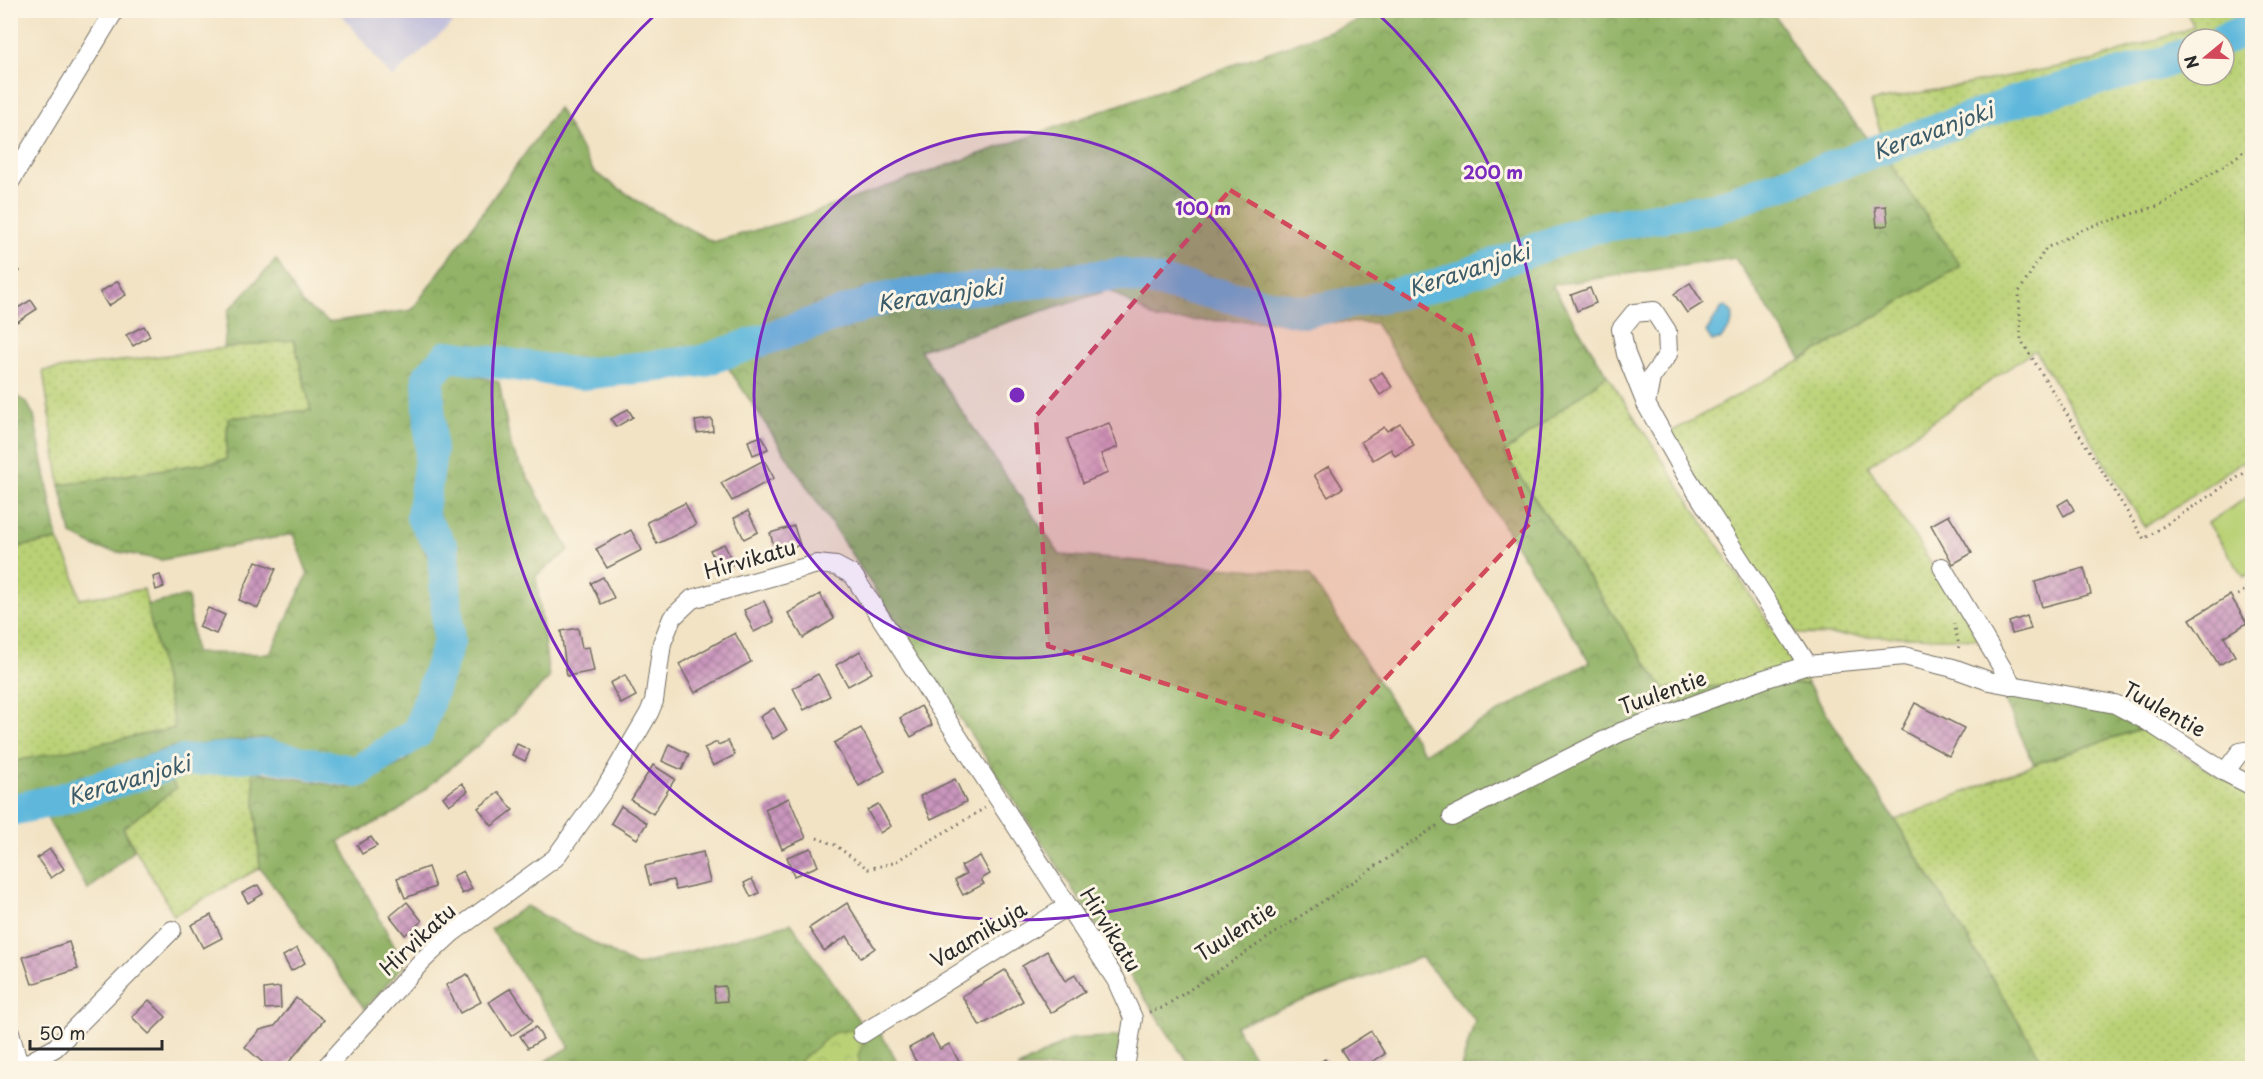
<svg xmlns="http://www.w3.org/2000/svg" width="2263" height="1079" viewBox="0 0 2263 1079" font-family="'Playpen Sans',sans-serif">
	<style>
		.industrial { fill: #c3c1db }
		.grass { fill: url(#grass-dots); stroke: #727e50; stroke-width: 1.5; fill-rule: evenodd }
		.forest { fill: url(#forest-crowns); stroke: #5f6f49; stroke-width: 1.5; fill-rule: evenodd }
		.park { fill: url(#park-crowns); stroke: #727e50; stroke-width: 1.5 }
		.garden { fill: #bad176; stroke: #727e50; stroke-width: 1.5 }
		.water { fill: #5fb8dc; stroke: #457284; stroke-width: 1.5 }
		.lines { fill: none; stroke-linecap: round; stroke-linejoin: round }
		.river { stroke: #5fb8dc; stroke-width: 32 }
		.building { fill: url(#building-cross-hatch) }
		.minor-casing { stroke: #716b61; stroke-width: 20 }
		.path { stroke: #716b61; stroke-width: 3; stroke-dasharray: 1.5 4.5; stroke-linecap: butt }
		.minor { stroke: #fff; stroke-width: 18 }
		.marked { fill: #d1495b; fill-opacity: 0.2; stroke: #d1495b; stroke-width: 4.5; stroke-dasharray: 12 8; stroke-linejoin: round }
		.ring { fill: none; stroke: #7b2cbf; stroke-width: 3 }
		.labels { text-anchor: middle; stroke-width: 6; stroke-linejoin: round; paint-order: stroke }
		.street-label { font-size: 21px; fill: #2b2b2b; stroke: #fcf5e5 }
		.water-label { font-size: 22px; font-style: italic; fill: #3d5c69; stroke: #fcf5e5 }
		.centre { fill: #7b2cbf; stroke: #fcf5e5; stroke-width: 3 }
		.ring-label { font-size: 18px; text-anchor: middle; font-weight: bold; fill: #7b2cbf; stroke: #fcf5e5; stroke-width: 6; stroke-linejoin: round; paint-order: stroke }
	</style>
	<defs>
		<pattern id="grass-dots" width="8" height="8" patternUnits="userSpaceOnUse" patternTransform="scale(1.5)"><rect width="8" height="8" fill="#bad176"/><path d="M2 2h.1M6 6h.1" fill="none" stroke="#a0b466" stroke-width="1.8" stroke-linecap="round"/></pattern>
		<pattern id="forest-crowns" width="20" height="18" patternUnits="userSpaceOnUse" patternTransform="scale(1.5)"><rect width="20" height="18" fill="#93b367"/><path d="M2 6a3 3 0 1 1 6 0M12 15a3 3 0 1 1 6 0" fill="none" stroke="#789255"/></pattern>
		<pattern id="park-crowns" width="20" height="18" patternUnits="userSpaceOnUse" patternTransform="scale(1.5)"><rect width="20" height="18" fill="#bad176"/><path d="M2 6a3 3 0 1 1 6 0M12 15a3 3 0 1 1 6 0" fill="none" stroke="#a0b466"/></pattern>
		<pattern id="building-cross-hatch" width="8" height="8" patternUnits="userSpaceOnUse" patternTransform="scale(1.5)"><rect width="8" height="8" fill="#ca96bd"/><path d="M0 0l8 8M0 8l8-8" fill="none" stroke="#a47b9a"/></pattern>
	</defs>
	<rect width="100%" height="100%" fill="#fcf5e5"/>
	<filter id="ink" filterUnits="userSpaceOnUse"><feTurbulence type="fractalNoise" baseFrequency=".0167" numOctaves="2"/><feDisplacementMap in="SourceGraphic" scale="12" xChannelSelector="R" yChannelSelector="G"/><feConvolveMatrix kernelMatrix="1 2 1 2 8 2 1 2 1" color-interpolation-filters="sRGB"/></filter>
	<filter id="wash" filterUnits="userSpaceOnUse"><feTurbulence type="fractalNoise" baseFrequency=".008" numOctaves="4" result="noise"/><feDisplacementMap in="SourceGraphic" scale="24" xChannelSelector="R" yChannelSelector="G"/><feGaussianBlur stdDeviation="1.35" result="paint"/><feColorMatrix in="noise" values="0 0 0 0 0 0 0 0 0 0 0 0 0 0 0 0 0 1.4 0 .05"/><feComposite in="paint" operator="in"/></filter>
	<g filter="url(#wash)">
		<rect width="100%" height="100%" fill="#f2e3c5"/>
		<!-- industrial -->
		<polygon class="industrial" points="339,11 466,11 392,78"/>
		<!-- grass -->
		<g class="grass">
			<path d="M2186 11H2252V455L2145 527 2035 350 1868 466 1981 639 1797 634 1667 434 1802 360 1960 266 1891 165 1871 102 2095 60 2194 27ZM2188 39H2224V75H2188Z"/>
			<polygon points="294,339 311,410 228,418 226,460 60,485 43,371"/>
			<polygon points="1607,375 1808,684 1663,688 1504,453"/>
			<polygon points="58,540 72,569 80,599 144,589 175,728 11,764 11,548"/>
			<polygon points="2140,729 2252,796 2252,1068 2047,1068 1895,820 2034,764"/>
			<polygon points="186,767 253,771 260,868 174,915 123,828 175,788 167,772"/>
		</g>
		<!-- forest -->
		<g class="forest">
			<path d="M1386 11H1772L1807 67 1891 165 1961 266 1802 360 1735 258 1552 285 1607 375 1504 453 1663 688 1808 684 1895 820 2047 1068H1461L1475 1020 1421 957 1235 1026 1261 1068H1191L714 346 584 360 445 345 416 376 414 417 418 465 410 522 430 561 434 641 408 722 356 759 262 738 173 747 56 786 11 796 10 762 175 728 147 605 188 596 195 653 270 654 308 574 293 534 162 560 97 548 71 534 60 485 226 460 228 418 311 410 294 340 224 348 228 311 276 260 303 304 329 322 412 310 558 108 594 172 644 205 713 242 795 219ZM1109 290 1158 320 1375 323 1590 662 1424 753 1309 574 1060 555 920 350Z"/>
			<polygon points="452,369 499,382 511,448 569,550 536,576 549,678 498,729 397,812 339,841 404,965 365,1009 260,868 253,771 348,788 405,762 432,732 464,640 457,547 437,510 443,453 441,385"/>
			<polygon points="11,392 27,403 34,416 58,540 11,548"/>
			<polygon points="2000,690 2113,712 2140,729 2034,764"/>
			<polygon points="167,772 176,788 123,828 134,850 88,890 47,818"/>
			<polygon points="526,906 636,966 791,923 862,1025 880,1032 901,1068 534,1068 570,1047 491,929"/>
			<polygon points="1122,1036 1116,1068 1017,1068 1071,1039"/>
		</g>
		<!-- park -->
		<polygon class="park" points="858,1028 866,1038 858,1055 860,1068 802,1068 799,1062 833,1033"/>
		<!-- garden -->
		<polygon class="garden" points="2252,494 2252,572 2244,577 2208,523"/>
		<!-- water -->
		<polygon class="water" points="1726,306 1733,314 1731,326 1720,340 1712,341 1706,332 1722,307"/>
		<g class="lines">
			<!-- river -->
			<g class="river">
				<polyline points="2224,39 2252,28"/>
				<polyline points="10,810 57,800 183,761 266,755 357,772 418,732 449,642 443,549 422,517 431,452 428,377 448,356 581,374 702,361 889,297 1120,274 1304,312 1431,287 1593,228 1715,208 2026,98 2157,65 2188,53"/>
			</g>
		</g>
		<g id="blocks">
			<!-- building -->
			<g class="building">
				<polygon points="1886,206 1888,225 1877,227 1875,207"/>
				<polygon points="10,260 20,271 10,278"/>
				<polygon points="118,281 126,295 108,306 100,292"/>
				<polygon points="1690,283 1703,303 1687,313 1674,294"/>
				<polygon points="1590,288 1596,303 1577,311 1571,295"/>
				<polygon points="31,300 37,309 17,322 11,312"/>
				<polygon points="144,326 150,336 133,346 126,335"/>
				<polygon points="1382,372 1392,387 1380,395 1370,380"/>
				<polygon points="628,409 633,417 616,427 611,419"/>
				<polygon points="712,419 713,431 697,433 695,421"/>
				<polygon points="1109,423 1118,447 1101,454 1108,473 1083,483 1067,439"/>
				<polygon points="1400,423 1414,445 1395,456 1391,449 1373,460 1361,442 1384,427 1387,431"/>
				<polygon points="762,436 768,449 753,455 748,441"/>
				<polygon points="764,460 774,478 732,501 721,483"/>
				<polygon points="1329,466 1343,488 1328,497 1314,475"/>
				<polygon points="2068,499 2074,510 2064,516 2058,505"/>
				<polygon points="685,503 696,525 657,544 647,522"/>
				<polygon points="748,511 758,532 744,539 734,518"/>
				<polygon points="1949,515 1972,553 1953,564 1931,525"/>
				<polygon points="794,526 800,545 776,553 770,533"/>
				<polygon points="631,530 642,550 607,568 596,549"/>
				<polygon points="724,544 734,564 720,571 710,550"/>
				<polygon points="256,561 276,569 258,608 239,600"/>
				<polygon points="2084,568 2091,594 2042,607 2035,582"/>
				<polygon points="160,575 164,587 156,590 153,577"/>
				<polygon points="603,577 614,598 601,604 591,583"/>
				<polygon points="820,594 834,619 803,638 788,613"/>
				<polygon points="2230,595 2247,623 2224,637 2235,656 2219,665 2190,619"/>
				<polygon points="764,601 774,622 754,632 744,610"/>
				<polygon points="208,608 225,615 216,634 199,627"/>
				<polygon points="2027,616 2031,629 2012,634 2009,622"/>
				<polygon points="578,628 582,648 589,647 594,671 567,676 561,631"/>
				<polygon points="735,633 751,662 695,693 679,664"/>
				<polygon points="860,651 872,673 848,686 836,665"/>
				<polygon points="818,674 830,696 804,710 793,688"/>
				<polygon points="625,675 636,696 621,704 610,683"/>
				<polygon points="1915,703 1964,728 1949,756 1901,730"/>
				<polygon points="921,706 932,725 911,737 900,718"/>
				<polygon points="774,708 787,730 773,739 760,717"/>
				<polygon points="861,728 885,771 859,786 834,743"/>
				<polygon points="728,741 735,755 713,766 704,748 717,742 718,745"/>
				<polygon points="517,744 530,750 525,761 512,755"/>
				<polygon points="669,744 689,754 682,770 662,761"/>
				<polygon points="653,765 675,779 653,814 631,800"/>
				<polygon points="955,779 966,802 931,819 920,796"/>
				<polygon points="462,783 468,791 449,805 443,797"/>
				<polygon points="499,792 513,810 492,826 478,808"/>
				<polygon points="789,798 806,838 782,849 765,809"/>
				<polygon points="878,804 891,826 880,833 867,810"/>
				<polygon points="621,806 647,823 637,839 611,823"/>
				<polygon points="371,837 377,846 362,854 357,845"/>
				<polygon points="811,848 818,866 794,876 787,857"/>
				<polygon points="50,849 64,869 51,878 37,858"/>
				<polygon points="703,852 710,882 676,890 673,880 650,885 645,866"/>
				<polygon points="980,856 990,874 981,879 984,884 963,895 955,880 966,874 961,866"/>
				<polygon points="428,867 435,887 405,898 397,878"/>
				<polygon points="463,871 472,889 462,894 453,876"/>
				<polygon points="752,879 759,893 751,897 744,883"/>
				<polygon points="258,885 263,894 248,903 242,893"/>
				<polygon points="407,902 422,921 405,935 390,916"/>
				<polygon points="847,903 875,948 861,958 847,936 824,951 809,928"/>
				<polygon points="211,915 222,938 203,948 191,925"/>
				<polygon points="69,942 78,969 32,984 23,957"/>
				<polygon points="297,948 305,963 291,971 283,956"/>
				<polygon points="1047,951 1065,981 1075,975 1085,992 1051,1013 1022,966"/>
				<polygon points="1005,970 1023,1001 980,1026 962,996"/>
				<polygon points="467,974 481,1002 460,1013 446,985"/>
				<polygon points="725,986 727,1001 715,1002 714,987"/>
				<polygon points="280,987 281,1008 265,1009 264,989"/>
				<polygon points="511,988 533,1021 511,1036 489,1002"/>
				<polygon points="296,998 324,1020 284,1068 269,1068 245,1047 260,1030 275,1026"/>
				<polygon points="149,1000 166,1017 149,1034 132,1017"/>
				<polygon points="536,1027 543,1039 528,1048 520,1036"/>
				<polygon points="1371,1031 1385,1054 1362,1068 1353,1068 1341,1050"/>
				<polygon points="932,1035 940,1049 949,1044 961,1065 955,1068 928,1068 926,1064 919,1067 909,1048"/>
				<polygon points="1325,1059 1331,1068 1309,1068"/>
			</g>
		</g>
	</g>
	<g filter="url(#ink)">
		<use href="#blocks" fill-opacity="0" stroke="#716b61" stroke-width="1.5"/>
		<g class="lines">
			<defs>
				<g id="minor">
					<polyline points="10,182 115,10"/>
					<polyline points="1646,404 1626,354 1621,329 1634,313 1654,311 1667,331 1668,354 1651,378 1646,404 1687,477 1808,665"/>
					<polyline points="1942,567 2013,686"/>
					<polyline points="2225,772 2240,752 2252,750"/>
					<polyline points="1452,817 1621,732 1764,679 1808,665 1904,656 1953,668 1989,681 2115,704 2147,721 2225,772 2252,786"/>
					<polyline points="10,1032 19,1066"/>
					<polyline points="862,1034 1068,906"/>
					<polyline points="10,1068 28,1063 55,1048 172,930"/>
					<polyline points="325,1068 422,961 452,933 555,858 606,787 649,713 654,701 662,643 672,618 692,599 817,564 836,566 853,575 1116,980 1133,1018 1125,1068"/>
				</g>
			</defs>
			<!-- minor casing -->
			<use href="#minor" class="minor-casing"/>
			<!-- path -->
			<g class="path">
				<polyline points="2252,144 2234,159 2161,205 2089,227 2046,248 2019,292 2021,340 2144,539 2252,468"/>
				<polyline points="2238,595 2252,585"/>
				<polyline points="1954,623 1959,646 1957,652"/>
				<polyline points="817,838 835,845 868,869 893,863 985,808"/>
				<polyline points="1149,1012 1162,1008 1438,825"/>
			</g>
			<!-- minor -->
			<use href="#minor" class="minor"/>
		</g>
	</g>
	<!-- marked area -->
	<path class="marked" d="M1230 190 1470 335 1531 522 1331 737 1048 646 1036 416Z"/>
	<!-- distance rings -->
	<circle cx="1017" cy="395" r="263" fill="#7b2cbf" fill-opacity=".12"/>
	<g class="ring">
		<circle cx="1017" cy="395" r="263"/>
		<path d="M1375 11A525 525 0 1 1 659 11"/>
	</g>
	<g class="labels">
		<!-- street labels -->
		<g class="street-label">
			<text transform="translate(750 560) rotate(-16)" y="7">Hirvikatu</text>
			<text transform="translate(1663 693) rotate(-20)" y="7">Tuulentie</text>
			<text transform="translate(2164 710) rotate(29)" y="7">Tuulentie</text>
			<text transform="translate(1110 930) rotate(58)" y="7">Hirvikatu</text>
			<text transform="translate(1236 932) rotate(-33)" y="7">Tuulentie</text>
			<text transform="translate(979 935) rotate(-31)" y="7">Vaamikuja</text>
			<text transform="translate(418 940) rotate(-43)" y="7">Hirvikatu</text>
		</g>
		<!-- water labels -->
		<g class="water-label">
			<text transform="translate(1933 131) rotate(-20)" y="8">Keravanjoki</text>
			<text transform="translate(1469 270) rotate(-18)" y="8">Keravanjoki</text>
			<text transform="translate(940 295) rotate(-8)" y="8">Keravanjoki</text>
			<text transform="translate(129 780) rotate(-16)" y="8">Keravanjoki</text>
		</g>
	</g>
	<circle cx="1017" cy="395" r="9" class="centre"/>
	<g class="ring-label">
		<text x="1493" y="179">200 m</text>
		<text x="1203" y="215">100 m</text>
	</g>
	<!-- margin -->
	<rect width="2263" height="1079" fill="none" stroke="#fcf5e5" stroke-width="36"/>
	<!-- north arrow -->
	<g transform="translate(2206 57) rotate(251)"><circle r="28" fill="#fcf5e5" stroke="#a8a49b" stroke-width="1.5"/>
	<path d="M0-4.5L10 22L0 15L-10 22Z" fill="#d1495b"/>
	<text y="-9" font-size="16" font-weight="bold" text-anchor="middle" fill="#2b2b2b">N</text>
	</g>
	<!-- scale -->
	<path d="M30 1040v9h132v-9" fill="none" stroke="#2b2b2b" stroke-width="3"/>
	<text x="39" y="1040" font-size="18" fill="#2b2b2b" stroke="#fcf5e5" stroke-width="4.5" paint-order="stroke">50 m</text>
</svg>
